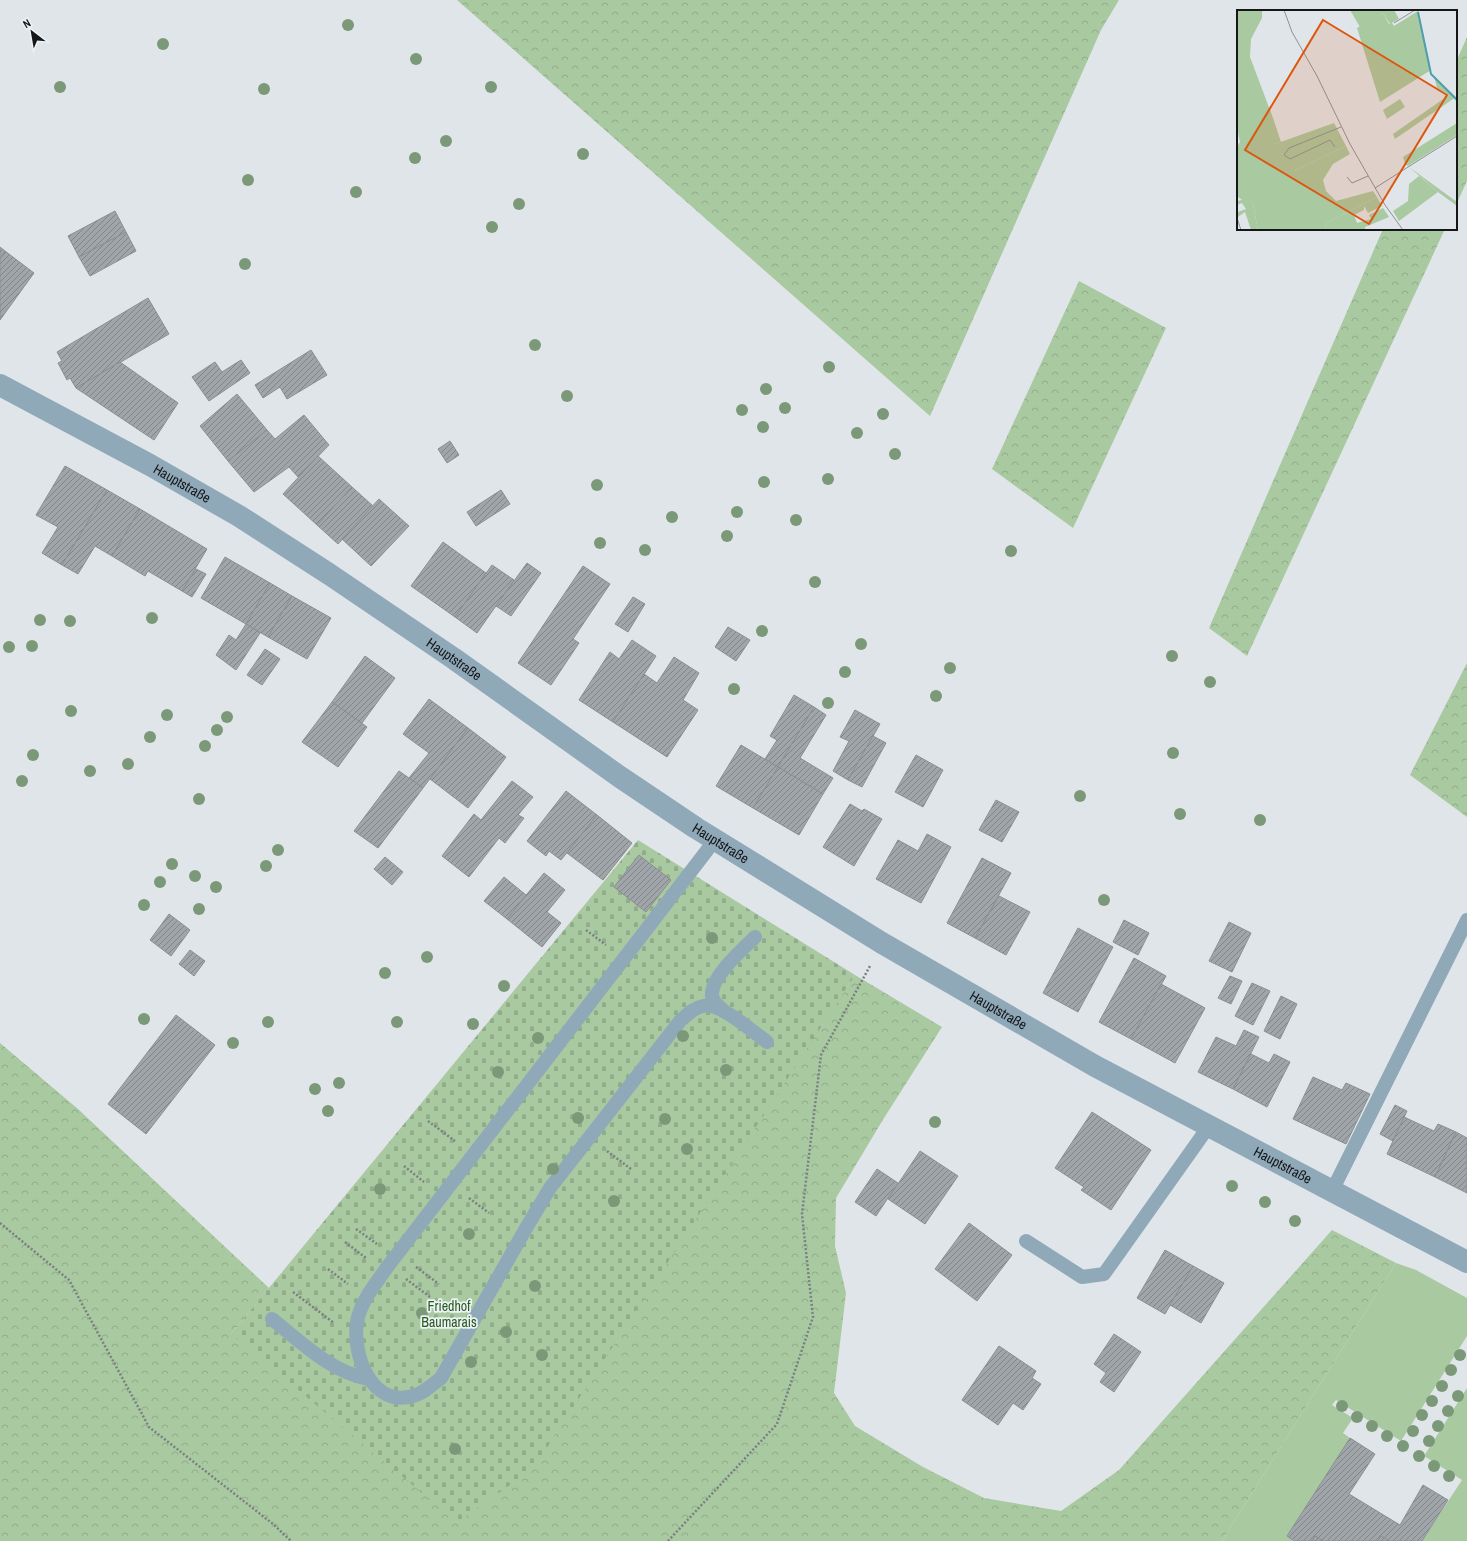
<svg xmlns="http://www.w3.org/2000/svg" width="1467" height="1541" viewBox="0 0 1467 1541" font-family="'Archivo Narrow',sans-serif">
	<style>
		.green { fill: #a9c9a1 }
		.forest { fill: url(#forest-crowns) }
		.cemetery { fill: url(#cemetery-stones) }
		.building { fill: url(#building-hatch); stroke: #8a8f93 }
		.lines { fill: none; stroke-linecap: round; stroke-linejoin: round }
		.path { stroke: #7b7f82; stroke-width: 2.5; stroke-dasharray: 2 2; stroke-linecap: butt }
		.service { stroke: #90a9b9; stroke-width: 14 }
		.minor { stroke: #90a9b9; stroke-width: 22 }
		.tree { fill: #7b9978 }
		.labels { text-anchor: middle; stroke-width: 3.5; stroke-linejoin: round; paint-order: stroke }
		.street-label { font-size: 14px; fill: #141618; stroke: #edf2f7 }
		.park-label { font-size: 14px; fill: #285b1b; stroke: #edf2f7 }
		.inset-river { fill: none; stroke: #4e9ead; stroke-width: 2 }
		.inset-road { fill: none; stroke: #8e9296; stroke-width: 1 }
		.view { fill: #dd560d; fill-opacity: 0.15; stroke: #dd560d; stroke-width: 2 }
		.inset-edge { fill: none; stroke: #141618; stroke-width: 2 }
	</style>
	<defs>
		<pattern id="forest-crowns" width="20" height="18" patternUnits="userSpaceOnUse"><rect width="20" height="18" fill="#a9c9a1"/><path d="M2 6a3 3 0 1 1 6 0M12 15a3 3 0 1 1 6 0" fill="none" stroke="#91ac8a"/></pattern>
		<pattern id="cemetery-stones" width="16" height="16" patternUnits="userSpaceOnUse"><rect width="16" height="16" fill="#a9c9a1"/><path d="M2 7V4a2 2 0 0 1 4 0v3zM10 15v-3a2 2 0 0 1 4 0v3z" fill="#91ac8a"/></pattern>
		<pattern id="building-hatch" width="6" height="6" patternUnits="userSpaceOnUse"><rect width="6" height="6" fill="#a0a5aa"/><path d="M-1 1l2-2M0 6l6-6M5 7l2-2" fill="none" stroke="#818589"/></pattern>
	</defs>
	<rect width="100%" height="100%" fill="#e0e5ea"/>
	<!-- green -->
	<g class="green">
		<polygon points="1396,1263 1416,1270 1467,1298 1467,1336 1401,1441 1336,1400 1332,1405 1353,1418 1343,1433 1350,1438 1287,1536 1294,1541 1222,1541"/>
		<polygon points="1467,1388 1467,1541 1422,1541 1462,1480 1424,1456"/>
	</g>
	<!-- forest -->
	<g class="forest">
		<polygon points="457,0 1119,0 1101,30 930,416"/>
		<polygon points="1467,37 1467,181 1456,205 1456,62"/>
		<polygon points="1383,229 1445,229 1247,656 1209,628"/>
		<polygon points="1079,281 1166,328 1073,528 992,469"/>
		<polygon points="1467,663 1467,817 1410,775"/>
		<polygon points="855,975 942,1027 884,1118 836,1198 835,1246 846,1293 834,1393 855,1426 923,1467 984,1498 1061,1511 1119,1470 1332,1230 1396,1263 1222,1541 0,1541 0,1043 78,1109 269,1288 231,1334 841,996"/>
	</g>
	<!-- cemetery -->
	<polygon class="cemetery" points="638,840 855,975 533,1469 457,1522 231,1334"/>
	<!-- building -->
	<g class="building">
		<polygon points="115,211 126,232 79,257 68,236"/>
		<polygon points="126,232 136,251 90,276 79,257"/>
		<polygon points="0,247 5,251 0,259"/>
		<polygon points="5,251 34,273 0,320 0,259"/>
		<polygon points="148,298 169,334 76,388 70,378 67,380 58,363 62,361 57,352"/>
		<polygon points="311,350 327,375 287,399 280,387 263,398 255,385"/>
		<polygon points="241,360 250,373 209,401 192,377 215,362 222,372"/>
		<polygon points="120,362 178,403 154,440 76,388"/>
		<polygon points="237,394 267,430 228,461 200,426"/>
		<polygon points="304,415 329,445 298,477 289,467 254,492 228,461 267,430 275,439"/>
		<polygon points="450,441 459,455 447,463 438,449"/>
		<polygon points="318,456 352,487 317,525 283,494"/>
		<polygon points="65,466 107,490 62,565 42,553 58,527 36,515"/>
		<polygon points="352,487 373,506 338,544 317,525"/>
		<polygon points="107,490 140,509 112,556 95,546 78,574 62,565"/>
		<polygon points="501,490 510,504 476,526 467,512"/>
		<polygon points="379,499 409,526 371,566 342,539"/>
		<polygon points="140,509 207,549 182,591 148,571 145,576 112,556"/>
		<polygon points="443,542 486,573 455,617 411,586"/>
		<polygon points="225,557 270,583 246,624 201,598"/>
		<polygon points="527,563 541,573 511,616 496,606"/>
		<polygon points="492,565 514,580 477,633 455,617"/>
		<polygon points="583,566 610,584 573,639 579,643 551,685 518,663"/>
		<polygon points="196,569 206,574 192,597 182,591"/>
		<polygon points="270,583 292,596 268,637 246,624"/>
		<polygon points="292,596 331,618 307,659 268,637"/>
		<polygon points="633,597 645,604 628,632 615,624"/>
		<polygon points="246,624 260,633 236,670 216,655 229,635 236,640"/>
		<polygon points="728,627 750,640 736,661 715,647"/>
		<polygon points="632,640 656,656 613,722 579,700 610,652 619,659"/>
		<polygon points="265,649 280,659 262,685 247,675"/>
		<polygon points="365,656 395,678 362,723 332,702"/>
		<polygon points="674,657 699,673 683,700 698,710 667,757 613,722 644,674 657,683"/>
		<polygon points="794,695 814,707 778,767 765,759 777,740 770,736"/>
		<polygon points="429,699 468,728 423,788 409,778 429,753 403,734"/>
		<polygon points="332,702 367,727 338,767 302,742"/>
		<polygon points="814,707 826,715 800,758 833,778 823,794 778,767"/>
		<polygon points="855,710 880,724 848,780 833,771 849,741 840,737"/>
		<polygon points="468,728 506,757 468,808 430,779"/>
		<polygon points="873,736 886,743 862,787 848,780"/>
		<polygon points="741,745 778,767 753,808 716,786"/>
		<polygon points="916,755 943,770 923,807 895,792"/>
		<polygon points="778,767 823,794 799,835 753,808"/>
		<polygon points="399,771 423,788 378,848 354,831"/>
		<polygon points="512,781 533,797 518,815 524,818 505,843 499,838 469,877 442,856 474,814 481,820"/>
		<polygon points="566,791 597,815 561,860 549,851 546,856 527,841"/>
		<polygon points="996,800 1019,812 1002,842 979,830"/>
		<polygon points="850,804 862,811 864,809 882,819 854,866 823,847"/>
		<polygon points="597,815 632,843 603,880 567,853"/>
		<polygon points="927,834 951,847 921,903 876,879 898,840 918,851"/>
		<polygon points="639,855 671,880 646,912 614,887"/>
		<polygon points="385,857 403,872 392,885 374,869"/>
		<polygon points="982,858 1011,873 975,938 947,923"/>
		<polygon points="544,873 565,890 547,912 561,923 542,947 507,919"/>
		<polygon points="504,877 526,895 507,919 484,901"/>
		<polygon points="999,896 1030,912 1006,955 975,938"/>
		<polygon points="169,914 190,930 171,956 150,940"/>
		<polygon points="1124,920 1149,933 1138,955 1113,942"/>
		<polygon points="1229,922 1251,933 1232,972 1209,961"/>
		<polygon points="1078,928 1113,947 1078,1012 1043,993"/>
		<polygon points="190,950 205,961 194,976 179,964"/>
		<polygon points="1134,958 1166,976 1131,1039 1099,1022"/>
		<polygon points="1230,976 1242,981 1231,1004 1218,998"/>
		<polygon points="1252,983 1270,991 1253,1025 1235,1016"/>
		<polygon points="1161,984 1205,1008 1175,1063 1131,1039"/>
		<polygon points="1281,996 1297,1004 1280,1039 1264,1031"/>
		<polygon points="176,1015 215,1045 146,1134 108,1104"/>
		<polygon points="1244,1030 1259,1037 1233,1089 1198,1072 1216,1037 1236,1046"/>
		<polygon points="1251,1054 1269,1063 1274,1054 1290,1062 1267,1107 1233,1089"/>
		<polygon points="1313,1077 1342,1090 1346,1083 1370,1094 1346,1144 1293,1119"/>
		<polygon points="1395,1105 1407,1111 1393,1141 1380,1134"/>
		<polygon points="1092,1112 1151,1150 1111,1210 1081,1190 1084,1187 1055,1168"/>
		<polygon points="1404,1117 1434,1131 1438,1124 1456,1132 1435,1177 1387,1154"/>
		<polygon points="1456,1132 1467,1138 1467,1193 1435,1177"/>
		<polygon points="920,1151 958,1176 925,1224 888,1199"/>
		<polygon points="877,1169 898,1183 876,1216 855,1202"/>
		<polygon points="969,1223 1012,1255 977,1301 935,1269"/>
		<polygon points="1165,1250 1193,1266 1165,1314 1137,1298"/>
		<polygon points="1193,1266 1224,1283 1201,1323 1170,1305"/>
		<polygon points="1114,1334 1141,1352 1114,1392 1100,1382 1106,1373 1094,1364"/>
		<polygon points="999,1346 1036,1371 1032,1378 1041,1384 1023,1410 1013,1403 998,1425 962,1400"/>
		<polygon points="1350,1438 1375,1454 1349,1494 1400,1525 1423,1485 1448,1500 1422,1541 1390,1541 1381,1536 1378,1541 1323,1541 1315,1536 1312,1541 1294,1541 1287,1536"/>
		<polygon points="1315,1536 1323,1541 1312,1541"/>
		<polygon points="1381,1536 1390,1541 1378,1541"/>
	</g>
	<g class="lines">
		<!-- path -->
		<g class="path">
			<polyline points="586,930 606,945"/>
			<polyline points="428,1121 455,1141"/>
			<polyline points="607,1151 631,1169"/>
			<polyline points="404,1166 424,1182"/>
			<polyline points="469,1198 489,1213"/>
			<polyline points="0,1223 69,1280 149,1427 273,1524 291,1541"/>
			<polyline points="356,1229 377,1244"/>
			<polyline points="345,1242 366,1258"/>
			<polyline points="416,1267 439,1284"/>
			<polyline points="328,1269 348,1284"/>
			<polyline points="406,1279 430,1297"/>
			<polyline points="293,1292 334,1323"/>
			<polyline points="668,1541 777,1424 813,1317 802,1214 821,1055 870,966"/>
		</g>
		<!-- service -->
		<g class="service">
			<path d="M715 840 388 1266C377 1282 360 1302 357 1322 352 1354 371 1408 413 1396 424 1393 432 1385 441 1378L525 1230 550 1188 680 1021C687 1015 693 1008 703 1006 720 1002 753 1032 767 1042"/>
			<path d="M723 1010C718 1006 713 1002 712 996 710 977 743 949 755 937"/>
			<polyline points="1332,1191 1467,920"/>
			<polyline points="1026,1241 1082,1277 1104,1274 1209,1126"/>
			<path d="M272 1319C301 1342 332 1373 369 1379"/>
		</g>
		<!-- minor -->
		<path class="minor" id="s1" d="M0 385 150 465 239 516 329 574 453 658 620 777 696 828 882 943 1095 1066 1467 1262"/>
	</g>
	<!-- trees -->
	<g class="tree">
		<circle cx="348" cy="25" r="6"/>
		<circle cx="163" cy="44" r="6"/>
		<circle cx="416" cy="59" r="6"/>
		<circle cx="60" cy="87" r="6"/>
		<circle cx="491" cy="87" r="6"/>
		<circle cx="264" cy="89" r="6"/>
		<circle cx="446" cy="141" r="6"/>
		<circle cx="583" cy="154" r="6"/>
		<circle cx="415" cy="158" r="6"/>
		<circle cx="248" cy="180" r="6"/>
		<circle cx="356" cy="192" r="6"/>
		<circle cx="519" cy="204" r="6"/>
		<circle cx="492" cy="227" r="6"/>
		<circle cx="245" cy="264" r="6"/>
		<circle cx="535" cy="345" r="6"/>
		<circle cx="829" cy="367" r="6"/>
		<circle cx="766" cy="389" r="6"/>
		<circle cx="567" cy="396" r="6"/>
		<circle cx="785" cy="408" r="6"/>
		<circle cx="742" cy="410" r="6"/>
		<circle cx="883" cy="414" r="6"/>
		<circle cx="763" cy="427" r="6"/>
		<circle cx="857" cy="433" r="6"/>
		<circle cx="895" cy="454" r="6"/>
		<circle cx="828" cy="479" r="6"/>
		<circle cx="764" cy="482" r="6"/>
		<circle cx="597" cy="485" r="6"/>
		<circle cx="737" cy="512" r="6"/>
		<circle cx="672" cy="517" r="6"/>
		<circle cx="796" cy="520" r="6"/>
		<circle cx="727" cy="536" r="6"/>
		<circle cx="600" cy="543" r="6"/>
		<circle cx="645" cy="550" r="6"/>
		<circle cx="1011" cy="551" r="6"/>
		<circle cx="815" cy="582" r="6"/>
		<circle cx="152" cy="618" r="6"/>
		<circle cx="40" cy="620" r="6"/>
		<circle cx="70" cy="621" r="6"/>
		<circle cx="762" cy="631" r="6"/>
		<circle cx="861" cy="644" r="6"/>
		<circle cx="32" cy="646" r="6"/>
		<circle cx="9" cy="647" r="6"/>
		<circle cx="1172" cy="656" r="6"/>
		<circle cx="950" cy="668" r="6"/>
		<circle cx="845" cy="672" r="6"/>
		<circle cx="1210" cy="682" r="6"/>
		<circle cx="734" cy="689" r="6"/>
		<circle cx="936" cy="696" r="6"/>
		<circle cx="828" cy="703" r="6"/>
		<circle cx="71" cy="711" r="6"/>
		<circle cx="167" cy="715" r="6"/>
		<circle cx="227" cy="717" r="6"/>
		<circle cx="217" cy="730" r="6"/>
		<circle cx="150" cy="737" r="6"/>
		<circle cx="205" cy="746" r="6"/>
		<circle cx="1173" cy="753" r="6"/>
		<circle cx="33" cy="755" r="6"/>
		<circle cx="128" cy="764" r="6"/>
		<circle cx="90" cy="771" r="6"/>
		<circle cx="22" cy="781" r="6"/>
		<circle cx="1080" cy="796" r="6"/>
		<circle cx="199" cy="799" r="6"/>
		<circle cx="1180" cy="814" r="6"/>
		<circle cx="1260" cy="820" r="6"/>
		<circle cx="278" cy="850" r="6"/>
		<circle cx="172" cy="864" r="6"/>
		<circle cx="266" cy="866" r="6"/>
		<circle cx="195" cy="876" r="6"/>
		<circle cx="160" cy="882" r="6"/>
		<circle cx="216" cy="887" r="6"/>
		<circle cx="1104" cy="900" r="6"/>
		<circle cx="144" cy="905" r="6"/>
		<circle cx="199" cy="909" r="6"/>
		<circle cx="712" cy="938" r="6"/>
		<circle cx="427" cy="957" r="6"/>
		<circle cx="385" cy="973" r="6"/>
		<circle cx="504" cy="986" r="6"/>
		<circle cx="144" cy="1019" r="6"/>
		<circle cx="268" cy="1022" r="6"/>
		<circle cx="397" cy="1022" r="6"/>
		<circle cx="473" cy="1024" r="6"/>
		<circle cx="683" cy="1036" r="6"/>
		<circle cx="538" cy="1038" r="6"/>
		<circle cx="233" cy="1043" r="6"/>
		<circle cx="726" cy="1070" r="6"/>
		<circle cx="498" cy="1072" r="6"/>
		<circle cx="339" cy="1083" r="6"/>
		<circle cx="315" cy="1089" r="6"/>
		<circle cx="328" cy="1111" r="6"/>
		<circle cx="578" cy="1118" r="6"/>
		<circle cx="665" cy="1119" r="6"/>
		<circle cx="935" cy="1122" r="6"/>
		<circle cx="687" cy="1149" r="6"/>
		<circle cx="553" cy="1169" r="6"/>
		<circle cx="1232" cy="1186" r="6"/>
		<circle cx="380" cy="1189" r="6"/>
		<circle cx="614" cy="1201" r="6"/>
		<circle cx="1265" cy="1202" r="6"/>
		<circle cx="1295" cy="1221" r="6"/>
		<circle cx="469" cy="1234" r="6"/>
		<circle cx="535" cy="1286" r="6"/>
		<circle cx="422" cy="1313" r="6"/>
		<circle cx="506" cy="1332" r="6"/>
		<circle cx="542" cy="1355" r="6"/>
		<circle cx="1460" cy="1355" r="6"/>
		<circle cx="471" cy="1362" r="6"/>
		<circle cx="1451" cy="1370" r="6"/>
		<circle cx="1442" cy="1386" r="6"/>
		<circle cx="1458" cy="1396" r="6"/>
		<circle cx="1432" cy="1401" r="6"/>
		<circle cx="1342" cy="1406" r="6"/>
		<circle cx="1448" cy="1411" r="6"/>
		<circle cx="1422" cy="1415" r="6"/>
		<circle cx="1357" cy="1417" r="6"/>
		<circle cx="1372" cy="1426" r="6"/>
		<circle cx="1438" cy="1426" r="6"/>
		<circle cx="1413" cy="1431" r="6"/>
		<circle cx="1387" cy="1436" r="6"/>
		<circle cx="1429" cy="1441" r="6"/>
		<circle cx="1403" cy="1446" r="6"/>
		<circle cx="455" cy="1449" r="6"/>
		<circle cx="1419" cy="1456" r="6"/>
		<circle cx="1434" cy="1466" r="6"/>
		<circle cx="1449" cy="1476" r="6"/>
	</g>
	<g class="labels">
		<!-- street labels -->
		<g class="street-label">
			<text dy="5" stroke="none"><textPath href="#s1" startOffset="207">Hauptstraße</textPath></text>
			<text dy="5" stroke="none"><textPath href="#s1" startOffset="531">Hauptstraße</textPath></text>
			<text dy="5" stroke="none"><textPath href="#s1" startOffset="855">Hauptstraße</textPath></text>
			<text dy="5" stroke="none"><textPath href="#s1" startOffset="1179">Hauptstraße</textPath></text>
			<text dy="5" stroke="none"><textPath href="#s1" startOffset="1503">Hauptstraße</textPath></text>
		</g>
		<!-- park labels -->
		<g class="park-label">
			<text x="449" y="1311">Friedhof<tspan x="449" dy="16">Baumarais</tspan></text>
		</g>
	</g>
	<!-- overview -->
	<g transform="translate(1237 10)">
		<rect width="220" height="220" fill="#e0e5ea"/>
		<path d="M113 0H157L162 9 153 14 146 3 123 17ZM172 157 220 192V196L201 182ZM1 177 16 194 21 220H14L8 202 1 207 0 200 1 202 9 199 5 193 0 195V191L5 190 0 186ZM140 187 145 196 131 203 127 196V200L117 205 120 213 134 209 132 205 146 198 152 207 128 217V220H88L90 213Z" fill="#a9c9a1"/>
		<path d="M0 0H25V8L14 29 13 47 36 108 44 132 38 134 57 161 109 136 113 144 96 154 86 170 89 181 99 191 136 181 140 187 90 213 88 220H21L16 194 0 178V137L3 132 0 118ZM181 1 194 60 143 92 120 18 146 3 152 14 155 13 157 16ZM197 66 219 87 158 129 156 124 212 85 200 78ZM163 89 168 97 150 109 146 100ZM220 113V125L171 156 168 154 166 147ZM182 166 201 182 162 211 156 201 171 191 172 174Z" fill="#a9c9a1"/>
		<path d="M97 113 109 136 57 161 47 162 38 134Z" fill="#a9c9a1"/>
		<path class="inset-river" d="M181 2 194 64 220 90"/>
		<path class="inset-road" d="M47 0 55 22 80 66 113 134 148 195 166 220M157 13 178 0M98 137 93 130 53 149 47 145 52 138 104 117M110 167 115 173 131 166M138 178 220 126M0 208 4 220"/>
		<path class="view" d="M86 10 210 85 132 214 8 140Z"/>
		<rect width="220" height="220" class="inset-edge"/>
	</g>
	<!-- north arrow -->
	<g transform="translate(32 32) rotate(329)" stroke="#edf2f7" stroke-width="3" paint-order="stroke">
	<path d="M0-3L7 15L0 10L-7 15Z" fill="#141618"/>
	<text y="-6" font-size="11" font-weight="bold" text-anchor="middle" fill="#141618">N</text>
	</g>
</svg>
